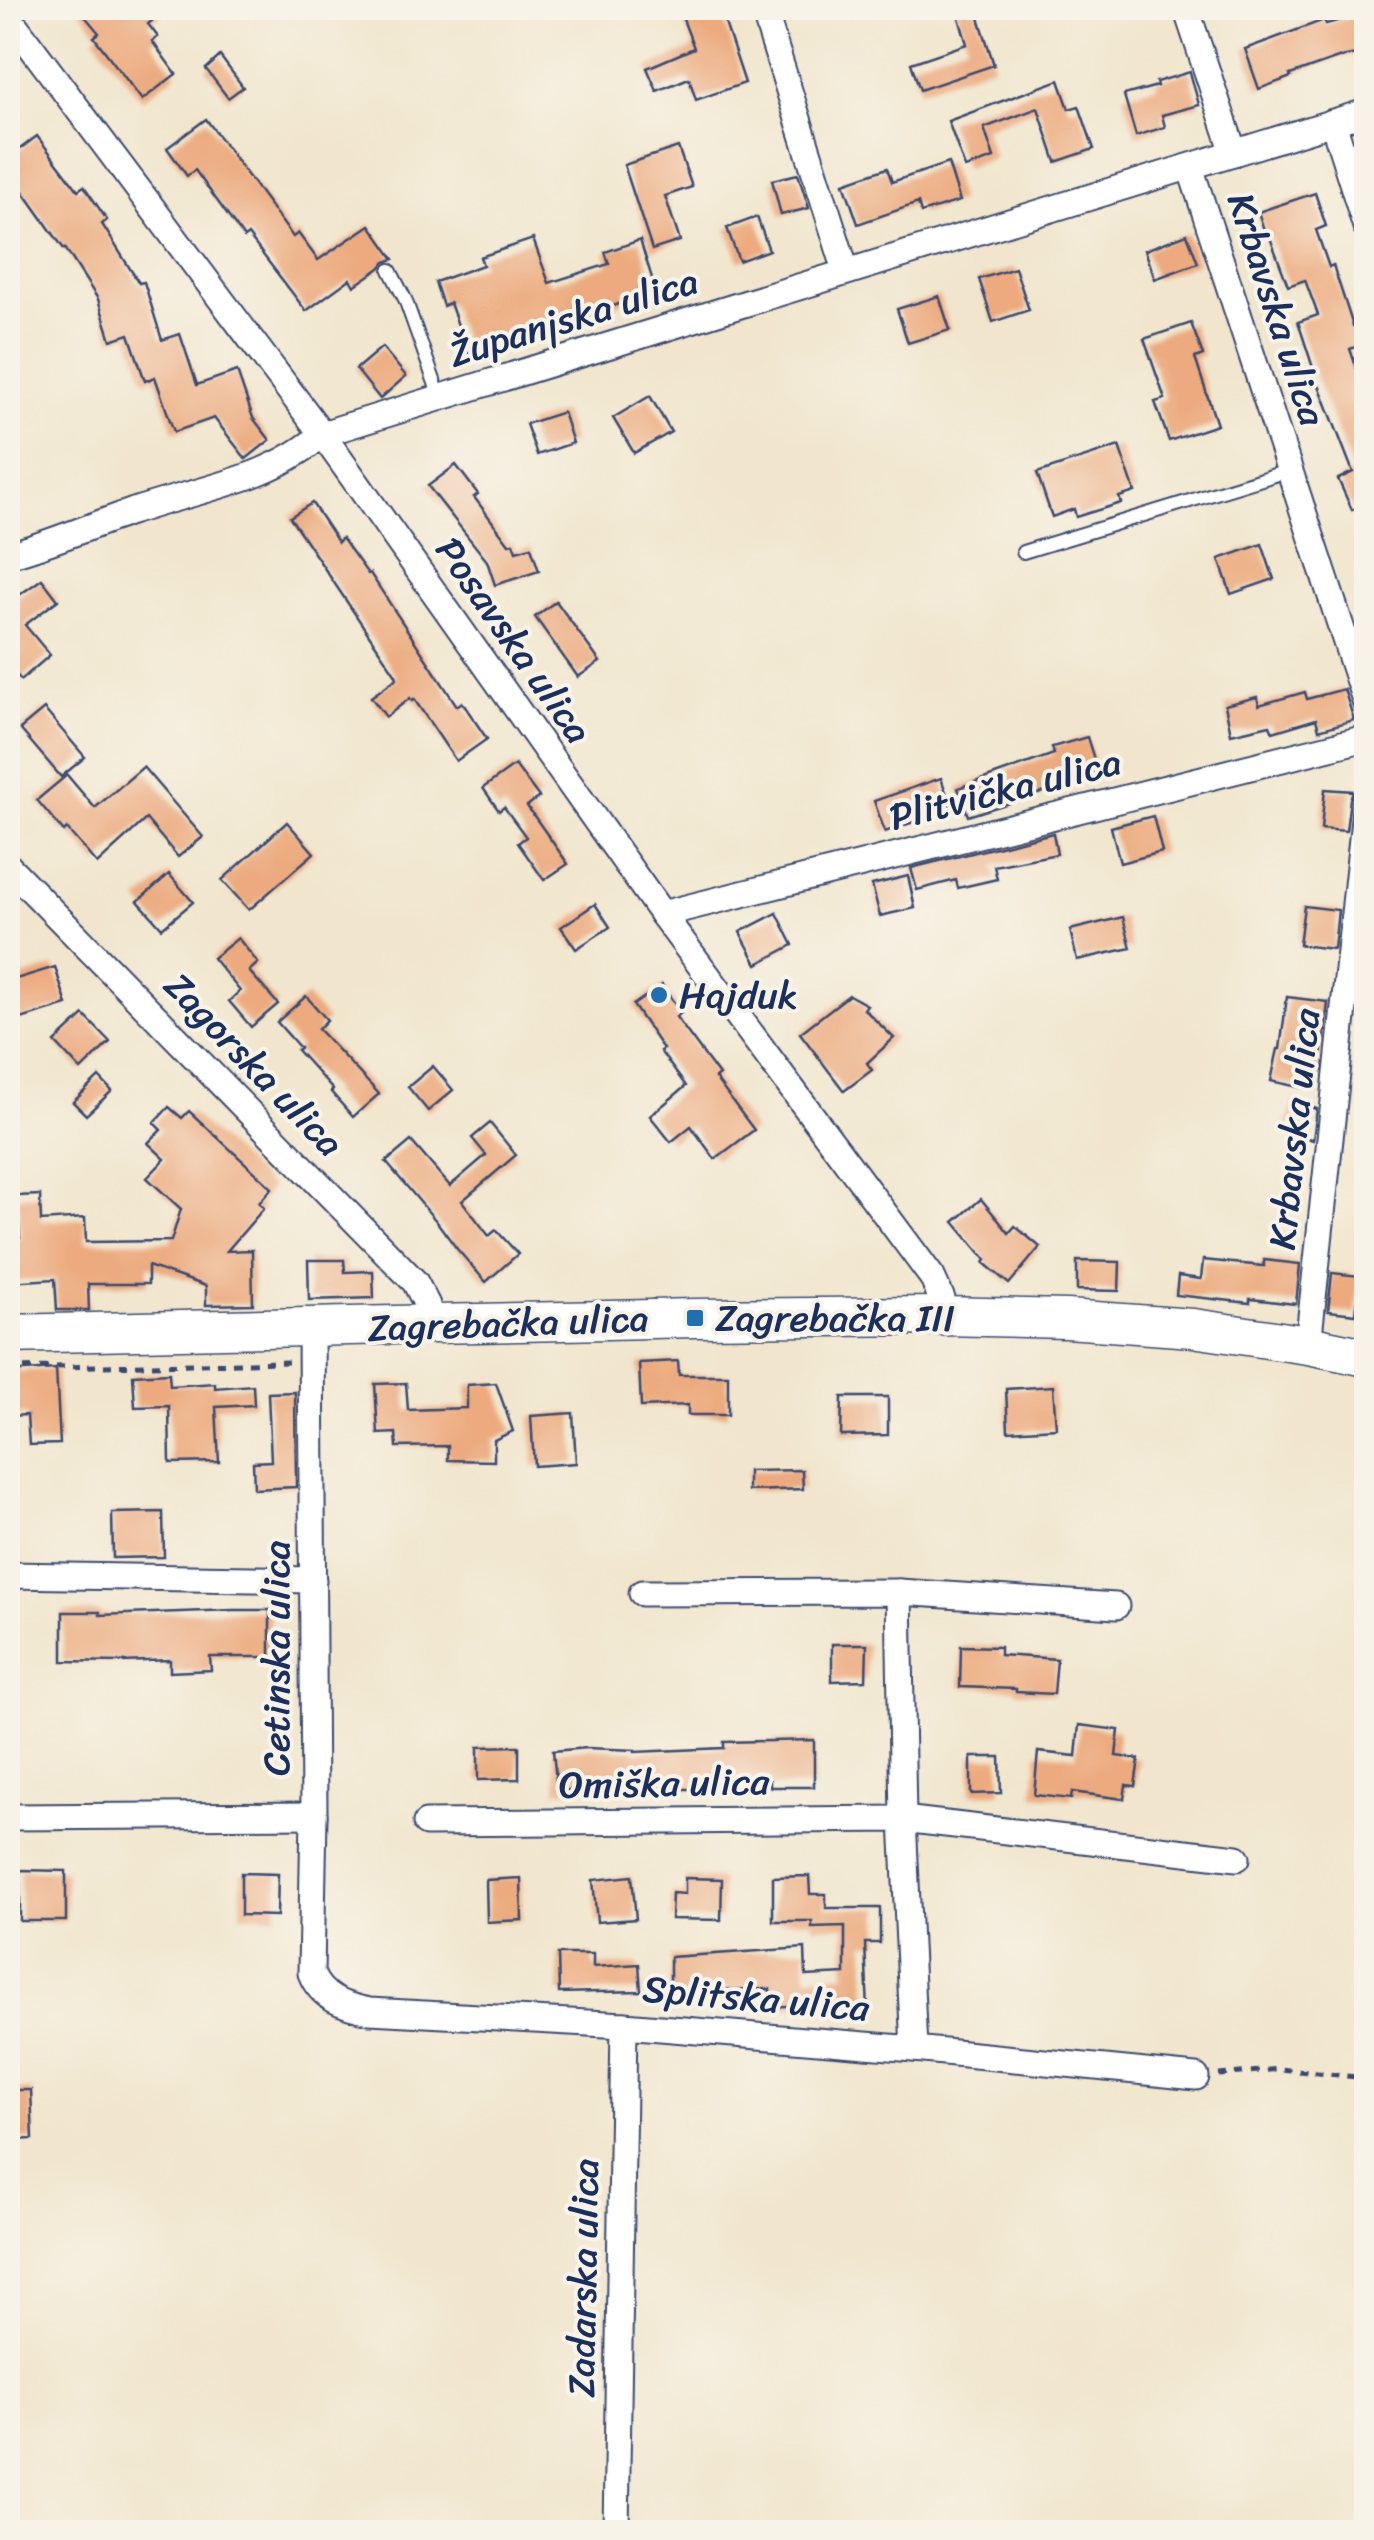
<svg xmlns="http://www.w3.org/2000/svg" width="1374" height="2540" viewBox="0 0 1374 2540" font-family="Sriracha,sans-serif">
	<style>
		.building { fill: #ecaa7e }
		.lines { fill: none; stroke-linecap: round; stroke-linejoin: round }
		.service-casing { stroke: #3b4a6f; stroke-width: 16 }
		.minor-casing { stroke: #3b4a6f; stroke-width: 29 }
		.secondary-casing { stroke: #3b4a6f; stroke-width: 41 }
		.path { stroke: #3b4a6f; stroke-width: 5; stroke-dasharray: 8 8; stroke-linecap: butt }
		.service { stroke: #fff; stroke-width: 12 }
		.minor { stroke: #fff; stroke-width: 25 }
		.secondary { stroke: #fff; stroke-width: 38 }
		.poi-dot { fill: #1f6fb2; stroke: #f7f3e8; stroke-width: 4 }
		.labels { text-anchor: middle; stroke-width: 8; stroke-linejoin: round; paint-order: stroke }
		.street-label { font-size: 38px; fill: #1b2f5e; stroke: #f7f3e8 }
		.poi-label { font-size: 38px; fill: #1b2f5e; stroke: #f7f3e8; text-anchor: start }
	</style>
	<rect width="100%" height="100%" fill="#f7f3e8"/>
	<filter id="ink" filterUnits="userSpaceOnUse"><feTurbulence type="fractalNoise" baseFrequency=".01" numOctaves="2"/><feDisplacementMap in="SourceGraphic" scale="20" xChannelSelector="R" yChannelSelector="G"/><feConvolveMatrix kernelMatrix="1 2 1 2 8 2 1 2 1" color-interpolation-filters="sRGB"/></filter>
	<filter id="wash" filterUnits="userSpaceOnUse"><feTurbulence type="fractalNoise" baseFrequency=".0048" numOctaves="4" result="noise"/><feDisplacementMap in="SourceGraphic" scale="40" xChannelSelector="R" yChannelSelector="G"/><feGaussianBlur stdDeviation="2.25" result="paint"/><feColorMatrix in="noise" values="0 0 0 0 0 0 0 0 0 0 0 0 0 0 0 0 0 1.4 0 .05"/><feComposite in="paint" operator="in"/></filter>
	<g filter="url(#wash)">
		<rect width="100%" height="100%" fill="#f1e6cd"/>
		<g id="blocks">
			<!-- building -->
			<g class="building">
				<polygon points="78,8 168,8 148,24 158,37 152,41 176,74 142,100 94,37 99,33"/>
				<polygon points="696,8 720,8 745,83 696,100 689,78 657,91 647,68 694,48 681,14"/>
				<polygon points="956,8 976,8 994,65 920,90 911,63 967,44"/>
				<polygon points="1359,15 1366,52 1341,57 1290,75 1291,77 1259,89 1245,49 1324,20 1326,24"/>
				<polygon points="220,56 243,87 228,98 206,69"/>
				<polygon points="1190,72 1199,105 1162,115 1165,127 1136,136 1124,95 1157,86 1156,82"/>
				<polygon points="1059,80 1069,109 1079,106 1094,149 1056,162 1038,108 984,128 994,158 965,168 948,121"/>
				<polygon points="206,119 293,237 298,233 318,260 370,225 394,259 385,262 380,268 354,286 350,279 306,311 248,235 244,238 195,170 187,176 167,148"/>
				<polygon points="37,136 78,190 84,186 107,220 102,224 139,283 144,282 162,340 180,334 197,385 237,371 253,418 270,440 246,459 214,418 174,432 155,377 145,381 129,334 111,340 98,299 65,248 64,249 8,170 8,158"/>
				<polygon points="678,147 692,187 665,196 680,241 652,250 624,165"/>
				<polygon points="948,163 960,201 921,213 918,203 858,224 844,183 887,168 892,182"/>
				<polygon points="798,174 809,208 781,215 772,180"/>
				<polygon points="1315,193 1326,226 1316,230 1329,267 1333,265 1353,326 1366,322 1366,343 1350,349 1366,395 1366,504 1352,510 1338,479 1353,472 1317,380 1298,322 1318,315 1305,280 1288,286 1268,232 1265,233 1258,212"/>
				<polygon points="757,217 769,250 739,261 727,228"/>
				<polygon points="1187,234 1198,263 1155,279 1145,250"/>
				<polygon points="533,239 549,283 609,264 605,252 640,240 656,291 469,356 450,303 443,306 435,282 483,265 480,257"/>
				<polygon points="1015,268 1029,310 993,322 979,279"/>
				<polygon points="939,296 950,330 908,343 897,309"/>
				<polygon points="1191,323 1203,355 1195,358 1217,425 1169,441 1155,402 1165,399 1144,339"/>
				<polygon points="382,347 406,376 380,399 356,369"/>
				<polygon points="650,396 671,432 634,453 613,418"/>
				<polygon points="563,412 573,443 537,455 526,424"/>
				<polygon points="1119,446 1135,492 1119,497 1121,503 1076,517 1074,509 1052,517 1037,473"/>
				<polygon points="456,465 478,494 474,497 509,544 513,543 516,551 531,547 539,571 495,585 487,561 428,486"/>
				<polygon points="312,503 338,542 342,538 368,574 370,573 457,706 462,702 487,739 456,761 414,699 412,701 410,698 386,717 371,697 397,678 396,675 290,517"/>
				<polygon points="1262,544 1274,579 1231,594 1219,559"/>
				<polygon points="42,579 58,600 25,625 50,655 21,680 8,665 8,603"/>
				<polygon points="556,601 600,662 578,677 535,617"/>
				<polygon points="1344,689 1354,720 1319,730 1316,719 1273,732 1270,725 1231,734 1225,705 1257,697 1259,705 1305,692 1307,699"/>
				<polygon points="44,709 85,757 61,777 20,729"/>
				<polygon points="1087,737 1098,772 1056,785 1057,788 968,816 958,788 1054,754 1052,747"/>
				<polygon points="515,765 539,797 527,806 568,864 544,880 518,843 526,837 504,807 499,811 483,788"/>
				<polygon points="143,767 203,837 178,857 146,819 97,864 67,829 64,832 37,800 67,775 95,808"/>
				<polygon points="941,778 952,809 885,832 874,801"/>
				<polygon points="1325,789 1353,791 1350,799 1346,831 1321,829"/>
				<polygon points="1153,816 1162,852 1120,863 1111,827"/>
				<polygon points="287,822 314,853 249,910 222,880"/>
				<polygon points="1053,833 1057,854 994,866 997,879 958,888 956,880 917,890 911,868"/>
				<polygon points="169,874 193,902 162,928 138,901"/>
				<polygon points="908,876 915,908 880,916 872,885"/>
				<polygon points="595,904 610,927 576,949 561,927"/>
				<polygon points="1304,906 1338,910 1334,949 1299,945"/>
				<polygon points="777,913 793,945 757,964 740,932"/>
				<polygon points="1123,917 1131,948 1077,960 1070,930"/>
				<polygon points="238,938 258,963 249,971 278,1004 251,1027 229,1001 240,991 213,958"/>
				<polygon points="55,967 67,1005 21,1019 9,981"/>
				<polygon points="662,985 681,1013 676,1017 719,1075 715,1078 754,1130 715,1159 691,1126 671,1142 650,1116 686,1086 660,1051 663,1049 633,1005"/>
				<polygon points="849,995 867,1005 864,1009 894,1038 867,1063 872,1070 844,1091 800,1033"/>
				<polygon points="306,996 327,1020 318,1029 379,1094 353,1117 331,1092 333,1090 297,1050 300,1048 277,1022"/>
				<polygon points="1287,997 1328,1002 1324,1040 1313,1090 1271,1081 1278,1049 1280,1049"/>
				<polygon points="84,1015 110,1042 81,1070 55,1042"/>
				<polygon points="433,1066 453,1090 428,1111 408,1087"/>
				<polygon points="99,1077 112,1091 86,1115 73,1102"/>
				<polygon points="1294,1101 1317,1109 1313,1140 1284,1129"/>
				<polygon points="169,1107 182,1118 189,1111 272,1188 259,1203 264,1208 227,1251 252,1250 253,1304 206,1305 206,1286 148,1266 148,1284 88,1284 89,1310 57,1310 55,1279 8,1282 8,1239 20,1238 17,1196 40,1195 41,1221 85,1218 86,1242 171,1241 181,1209 147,1178 165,1159 148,1143 161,1130 154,1123"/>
				<polygon points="490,1123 516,1155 462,1201 489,1236 496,1230 518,1254 486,1282 457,1249 437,1222 386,1162 411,1141 450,1186 486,1155 472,1138"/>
				<polygon points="981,1199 1009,1233 1015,1226 1040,1247 1009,1284 984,1263 986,1260 954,1222"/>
				<polygon points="308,1260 344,1260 345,1272 373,1271 374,1298 309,1300"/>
				<polygon points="1203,1260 1264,1266 1264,1260 1300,1264 1296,1304 1250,1299 1250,1303 1176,1295 1178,1276 1201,1279"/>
				<polygon points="1077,1261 1120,1262 1119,1291 1077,1290"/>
				<polygon points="1332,1273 1360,1276 1356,1314 1328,1311"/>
				<polygon points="678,1361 679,1375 728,1375 728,1415 688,1415 688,1405 641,1407 639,1363"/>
				<polygon points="56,1369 60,1444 29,1445 27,1415 8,1416 8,1372"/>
				<polygon points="169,1373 170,1386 215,1383 215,1388 253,1385 254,1405 216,1407 219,1462 170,1463 169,1406 135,1407 133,1375"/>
				<polygon points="406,1383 408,1410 467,1408 467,1385 496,1383 513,1431 494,1440 494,1461 448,1460 448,1446 397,1447 396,1433 378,1434 375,1384"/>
				<polygon points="1053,1386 1056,1428 1008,1431 1006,1389"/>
				<polygon points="295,1392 296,1487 254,1489 253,1462 271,1461 268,1393"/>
				<polygon points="842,1397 888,1397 888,1435 841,1436"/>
				<polygon points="573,1413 576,1463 534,1466 531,1416"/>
				<polygon points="802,1470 803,1489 748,1491 748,1471"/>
				<polygon points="163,1512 164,1557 113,1558 112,1513"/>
				<polygon points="233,1610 270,1610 270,1657 210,1657 211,1670 170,1672 170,1660 122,1662 63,1661 63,1612 100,1612 100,1615"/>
				<polygon points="832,1644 867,1644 866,1680 832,1681"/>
				<polygon points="961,1646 1000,1647 1000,1655 1057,1659 1054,1694 1016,1692 1016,1689 960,1687"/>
				<polygon points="1079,1725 1119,1730 1116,1756 1139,1759 1135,1786 1126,1785 1124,1799 1072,1792 1071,1799 1034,1795 1038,1752 1076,1756"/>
				<polygon points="814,1740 814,1787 770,1787 770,1780 706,1780 706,1789 586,1789 557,1791 553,1751 587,1748 635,1750 635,1752 724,1748 724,1742"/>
				<polygon points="519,1746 519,1779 478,1780 478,1747"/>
				<polygon points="971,1757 1000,1757 1001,1793 971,1794"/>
				<polygon points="20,1870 66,1871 66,1921 20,1921"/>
				<polygon points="241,1873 278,1874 277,1916 241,1915"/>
				<polygon points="632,1876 636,1919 597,1922 593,1880"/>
				<polygon points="809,1876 810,1894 826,1894 826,1908 880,1908 880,1943 865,1943 868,2011 834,2013 834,2003 771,2007 770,1989 702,1990 702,1999 670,2001 670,1957 805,1948 806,1976 845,1974 845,1926 812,1927 812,1921 773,1921 773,1877"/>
				<polygon points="521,1878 522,1920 487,1922 486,1880"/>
				<polygon points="685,1878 722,1879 721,1920 671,1919 672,1893 685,1894"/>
				<polygon points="558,1954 593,1954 593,1967 639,1964 641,1991 559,1993"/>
				<polygon points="8,2090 31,2090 33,2139 8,2140"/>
			</g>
		</g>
	</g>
	<g filter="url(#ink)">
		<use href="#blocks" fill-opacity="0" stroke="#3b4a6f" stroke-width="2.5"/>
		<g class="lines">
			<defs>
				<g id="service">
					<polyline points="390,270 405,299 440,397"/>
					<polyline points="1023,552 1291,470"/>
				</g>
				<g id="minor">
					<polyline points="763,8 846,271"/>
					<polyline points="1186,8 1234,153"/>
					<polyline points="8,16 322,434 662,914 932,1277 942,1299 943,1316"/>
					<polyline points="1333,122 1366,227"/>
					<polyline points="1190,167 1366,703"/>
					<path d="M8 555C49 544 90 526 131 512 194 490 272 480 322 434L1366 112"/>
					<polyline points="8,866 415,1282 427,1305 429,1325"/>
					<polyline points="662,914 1366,738"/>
					<path d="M311 1328 314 1815 311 1973C321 1999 344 2006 370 2011L624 2025 914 2049 1196 2077"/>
					<polyline points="1308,1345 1366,801"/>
					<polyline points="8,1575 313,1580"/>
					<polyline points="899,1592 903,1819 914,2049"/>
					<polyline points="642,1593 899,1592 1116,1606"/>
					<polyline points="8,1817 314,1815"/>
					<polyline points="426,1823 903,1819 1237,1858"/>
					<polyline points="616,2532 624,2025"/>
				</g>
				<polyline id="secondary" points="8,1334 695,1318 943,1316 1067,1319 1193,1328 1308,1345 1366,1357"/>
			</defs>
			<!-- service casing -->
			<use href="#service" class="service-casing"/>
			<!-- minor casing -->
			<use href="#minor" class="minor-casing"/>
			<!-- secondary casing -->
			<use href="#secondary" class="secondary-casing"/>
			<!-- path -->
			<g class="path">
				<polyline points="8,1368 289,1362"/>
				<polyline points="1219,2075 1280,2069 1366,2078"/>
			</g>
			<!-- service -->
			<use href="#service" class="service"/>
			<!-- minor -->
			<use href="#minor" class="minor"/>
			<!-- secondary -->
			<use href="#secondary" class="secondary"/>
		</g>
	</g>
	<!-- markers -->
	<g class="poi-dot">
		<circle cx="659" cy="995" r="10"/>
		<rect x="685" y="1308" width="20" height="20" rx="5"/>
	</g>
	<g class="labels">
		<!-- street labels -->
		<g class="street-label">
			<text transform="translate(1277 309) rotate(72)" y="13">Krbavska ulica</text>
			<text transform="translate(573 317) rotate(-17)" y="13">Županjska ulica</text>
			<text transform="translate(514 640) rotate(55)" y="13">Posavska ulica</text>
			<text transform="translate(1005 789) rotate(-14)" y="13">Plitvička ulica</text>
			<text transform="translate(254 1064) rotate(46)" y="13">Zagorska ulica</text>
			<text transform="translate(1294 1129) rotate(-84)" y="13">Krbavska ulica</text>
			<text transform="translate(508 1323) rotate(-2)" y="13">Zagrebačka ulica</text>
			<text transform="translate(276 1658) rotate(-90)" y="13">Cetinska ulica</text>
			<text transform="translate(664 1783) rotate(-1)" y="13">Omiška ulica</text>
			<text transform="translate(756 1998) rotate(5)" y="13">Splitska ulica</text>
			<text transform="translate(583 2278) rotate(-89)" y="13">Zadarska ulica</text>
		</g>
		<!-- poi labels -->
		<g class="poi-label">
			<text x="679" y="1008">Hajduk</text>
			<text x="715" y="1331">Zagrebačka III</text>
		</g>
	</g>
	<!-- margin -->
	<rect width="1374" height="2540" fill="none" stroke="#f7f3e8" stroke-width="40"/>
</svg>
